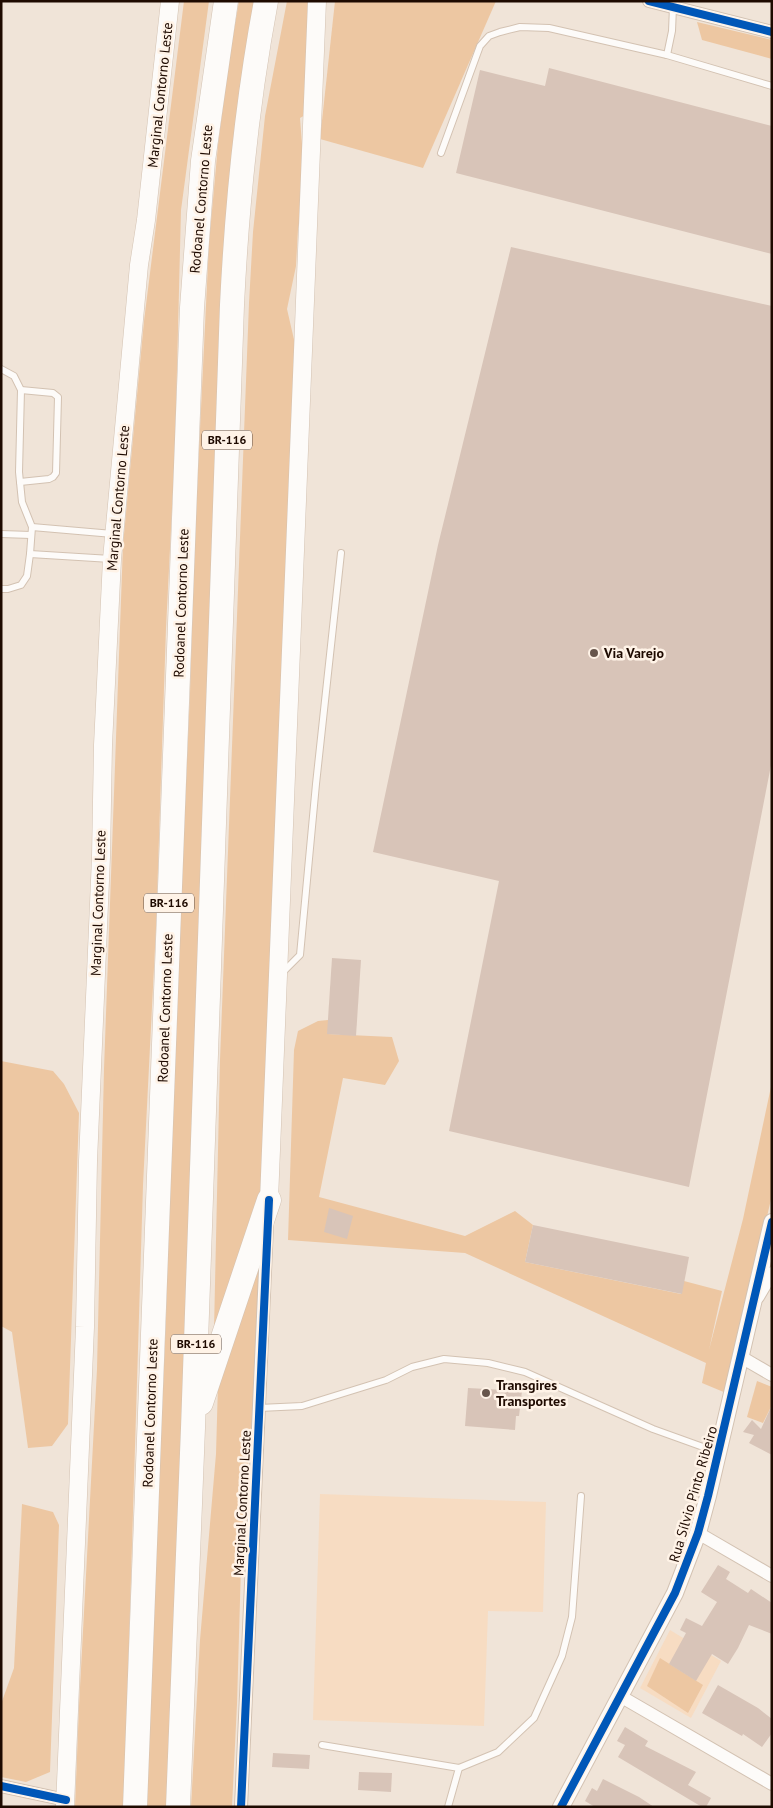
<svg xmlns="http://www.w3.org/2000/svg" width="773" height="1808" viewBox="0 0 773 1808" font-family="'PT Sans',sans-serif">
	<style>
		.built { fill: #f7dcc2 }
		.green { fill: #edc7a2 }
		.building { fill: #d8c4b8 }
		.lines { fill: none; stroke-linecap: round; stroke-linejoin: round }
		.service-casing { stroke: #d3c2b2; stroke-width: 8 }
		.minor-casing { stroke: #d3c2b2; stroke-width: 14 }
		.tertiary-casing { stroke: #d3c2b2; stroke-width: 18 }
		.secondary-casing { stroke: #d3c2b2; stroke-width: 19 }
		.motorway-casing { stroke: #d3c2b2; stroke-width: 25 }
		.service { stroke: #fdfbf9; stroke-width: 6 }
		.minor { stroke: #fdfbf9; stroke-width: 12 }
		.tertiary { stroke: #fdfbf9; stroke-width: 16 }
		.secondary { stroke: #fdfbf9; stroke-width: 18 }
		.motorway { stroke: #fdfbf9; stroke-width: 24 }
		.cycleway-casing { stroke: #fff3e7; stroke-width: 11 }
		.cycleway { stroke: #0057b8; stroke-width: 8 }
		.poi-dot { fill: #68564c; stroke: #fff3e7; stroke-width: 2 }
		.labels { text-anchor: middle; stroke-width: 5; stroke-linejoin: round; paint-order: stroke }
		.shield { fill: #fff3e7; stroke: #625045; stroke-width: 1 }
		.shield-label { font-size: 12px; font-weight: bold; fill: #1e0a00 }
		.street-label { font-size: 14px; fill: #1e0a00; stroke: #fff3e7 }
		.poi-label { font-size: 14px; font-weight: bold; fill: #1e0a00; stroke: #fff3e7; text-anchor: start }
	</style>
	<rect width="100%" height="100%" fill="#f0e4d8"/>
	<!-- built -->
	<g class="built">
		<polygon points="320,1494 546,1502 543,1612 488,1611 484,1726 313,1720"/>
		<polygon points="670,1630 721,1661 691,1718 640,1688"/>
	</g>
	<!-- green -->
	<g class="green">
		<polygon points="184,1 209,1 181,210 175,449 166,628 156,928 143,1185 124,1807 75,1807 79,1706 97,1369 104,1069 123,545 144,321"/>
		<polygon points="239,1 258,1 193,1148 166,1807 145,1807 166,1319 170,1149 190,693 195,533 209,243 218,145 229,60"/>
		<polygon points="287,1 312,1 307,114 300,118 302,144 306,162 302,207 298,229 296,266 287,309 295,344 264,1197 214,1329 220,1060 249,303 253,232 265,116"/>
		<polygon points="335,1 496,1 423,168 320,139"/>
		<polygon points="697,22 772,40 772,59 702,40"/>
		<polygon points="328,1020 328,1034 392,1037 399,1061 385,1085 343,1078 319,1197 465,1236 515,1211 533,1225 525,1262 681,1294 684,1281 722,1291 709,1350 743,1219 772,1082 772,1195 726,1393 702,1383 706,1363 465,1253 288,1240 294,1050 298,1031 318,1021"/>
		<polygon points="1,1061 53,1071 64,1084 79,1113 68,1424 52,1446 28,1448 12,1332 1,1326"/>
		<polygon points="259,1264 255,1388 242,1531 237,1704 232,1807 191,1807 200,1640 216,1454 218,1384"/>
		<polygon points="757,1381 772,1387 772,1405 763,1423 747,1417"/>
		<polygon points="22,1504 53,1512 59,1525 50,1772 26,1782 1,1777 1,1704 14,1668"/>
		<polygon points="660,1658 703,1685 688,1713 647,1686"/>
	</g>
	<!-- building -->
	<g class="building">
		<polygon points="549,68 772,126 772,254 456,173 480,70 545,86"/>
		<polygon points="511,247 772,306 772,760 689,1187 449,1131 499,881 373,852 438,545"/>
		<polygon points="332,958 361,960 356,1036 327,1034"/>
		<polygon points="329,1208 353,1216 347,1239 324,1232"/>
		<polygon points="533,1225 689,1257 682,1294 525,1262"/>
		<polygon points="468,1388 522,1391 519,1416 516,1416 515,1430 465,1426"/>
		<polygon points="772,1405 772,1455 749,1443 754,1435 743,1432 752,1420 761,1429"/>
		<polygon points="718,1565 730,1572 726,1579 748,1593 751,1589 772,1603 772,1634 749,1625 738,1648 728,1664 712,1654 696,1681 669,1664 686,1633 680,1630 686,1618 702,1626 717,1602 701,1592"/>
		<polygon points="718,1685 758,1708 772,1719 772,1733 762,1747 743,1734 742,1736 702,1713"/>
		<polygon points="625,1727 648,1741 645,1746 696,1772 688,1785 711,1798 706,1807 702,1807 618,1757 625,1745 617,1741"/>
		<polygon points="273,1753 310,1755 309,1769 272,1767"/>
		<polygon points="359,1772 392,1773 391,1792 358,1790"/>
		<polygon points="603,1779 639,1797 654,1807 595,1807 585,1801 592,1788 597,1791"/>
	</g>
	<g class="lines">
		<defs>
			<g id="service">
				<polyline points="667,55 672,31 673,7"/>
				<polyline points="441,153 480,46 489,36 500,32 520,27 549,28 667,55 772,86"/>
				<polyline points="1,369 14,376 21,390 19,472 22,502 32,527 30,554 27,576 21,585 8,589 1,589"/>
				<polyline points="20,482 49,479 53,477 56,473 58,397 53,393 21,390"/>
				<polyline points="32,527 113,534"/>
				<polyline points="1,534 31,535"/>
				<polyline points="30,554 111,559"/>
				<polyline points="281,974 300,955 316,784 341,553"/>
				<polyline points="259,1408 302,1406 386,1380 412,1367 444,1359 488,1363 525,1372 653,1429 717,1452"/>
				<polyline points="322,1745 459,1768 498,1752 534,1718 562,1656 572,1617 581,1496"/>
				<polyline points="448,1807 459,1768"/>
			</g>
			<g id="minor">
				<polyline points="649,1 772,32"/>
				<polyline points="758,1297 772,1273"/>
				<polyline points="741,1357 772,1375"/>
				<polyline points="698,1533 772,1576"/>
				<polyline points="620,1696 772,1784"/>
				<polyline points="1,1786 66,1800"/>
				<polyline points="241,1807 267,1227"/>
			</g>
			<polyline id="tertiary" points="561,1807 675,1593 698,1533 708,1496 772,1222"/>
			<g id="secondary">
				<polyline points="269,1200 317,1"/>
				<polyline points="65,1807 85,1327 88,1161 101,857 103,745 112,559 139,265 146,220 170,1"/>
			</g>
			<g id="motorway">
				<polyline points="201,1403 269,1200"/>
				<polyline points="135,1807 192,308 203,161 226,1"/>
				<path d="M178 1807 193 1428 232 305C237 203 247 102 266 1"/>
			</g>
		</defs>
		<!-- service casing -->
		<use href="#service" class="service-casing"/>
		<!-- minor casing -->
		<use href="#minor" class="minor-casing"/>
		<!-- tertiary casing -->
		<use href="#tertiary" class="tertiary-casing"/>
		<!-- secondary casing -->
		<use href="#secondary" class="secondary-casing"/>
		<!-- motorway casing -->
		<use href="#motorway" class="motorway-casing"/>
		<!-- service -->
		<use href="#service" class="service"/>
		<!-- minor -->
		<use href="#minor" class="minor"/>
		<!-- tertiary -->
		<use href="#tertiary" class="tertiary"/>
		<!-- secondary -->
		<use href="#secondary" class="secondary"/>
		<!-- motorway -->
		<use href="#motorway" class="motorway"/>
		<defs>
			<g id="cycleway">
				<polyline points="649,1 772,32"/>
				<polyline points="1,1786 66,1800"/>
				<polyline points="241,1807 269,1200"/>
				<polyline points="561,1807 675,1593 698,1533 708,1496 772,1222"/>
			</g>
		</defs>
		<!-- cycleway casing -->
		<use href="#cycleway" class="cycleway-casing"/>
		<!-- cycleway -->
		<use href="#cycleway" class="cycleway"/>
	</g>
	<!-- markers -->
	<g class="poi-dot">
		<circle cx="594" cy="653" r="5"/>
		<circle cx="486" cy="1393" r="5"/>
	</g>
	<g class="labels">
		<!-- shield labels -->
		<g class="shield">
			<rect x="202" y="430.5" width="50" height="19" rx="4"/>
			<rect x="144" y="893.5" width="50" height="19" rx="4"/>
			<rect x="171" y="1334.5" width="50" height="19" rx="4"/>
		</g>
		<g class="shield-label">
			<text x="227" y="444">BR-116</text>
			<text x="169" y="907">BR-116</text>
			<text x="196" y="1348">BR-116</text>
		</g>
		<!-- street labels -->
		<g class="street-label">
			<text transform="translate(160 95) rotate(-84)" y="5">Marginal Contorno Leste</text>
			<text transform="translate(201 199) rotate(-85)" y="5">Rodoanel Contorno Leste</text>
			<text transform="translate(118 498) rotate(-85)" y="5">Marginal Contorno Leste</text>
			<text transform="translate(181 603) rotate(-88)" y="5">Rodoanel Contorno Leste</text>
			<text transform="translate(98 903) rotate(-88)" y="5">Marginal Contorno Leste</text>
			<text transform="translate(165 1008) rotate(-88)" y="5">Rodoanel Contorno Leste</text>
			<text transform="translate(150 1413) rotate(-88)" y="5">Rodoanel Contorno Leste</text>
			<text transform="translate(693 1494) rotate(-74)" y="5">Rua Sílvio Pinto Ribeiro</text>
			<text transform="translate(242 1503) rotate(-87)" y="5">Marginal Contorno Leste</text>
		</g>
		<!-- poi labels -->
		<g class="poi-label">
			<text x="604" y="658">Via Varejo</text>
			<text x="496" y="1390">Transgires<tspan x="496" dy="16">Transportes</tspan></text>
		</g>
	</g>
	<!-- border -->
	<rect width="773" height="1808" fill="none" stroke="#1e0a00" stroke-width="5"/>
</svg>
